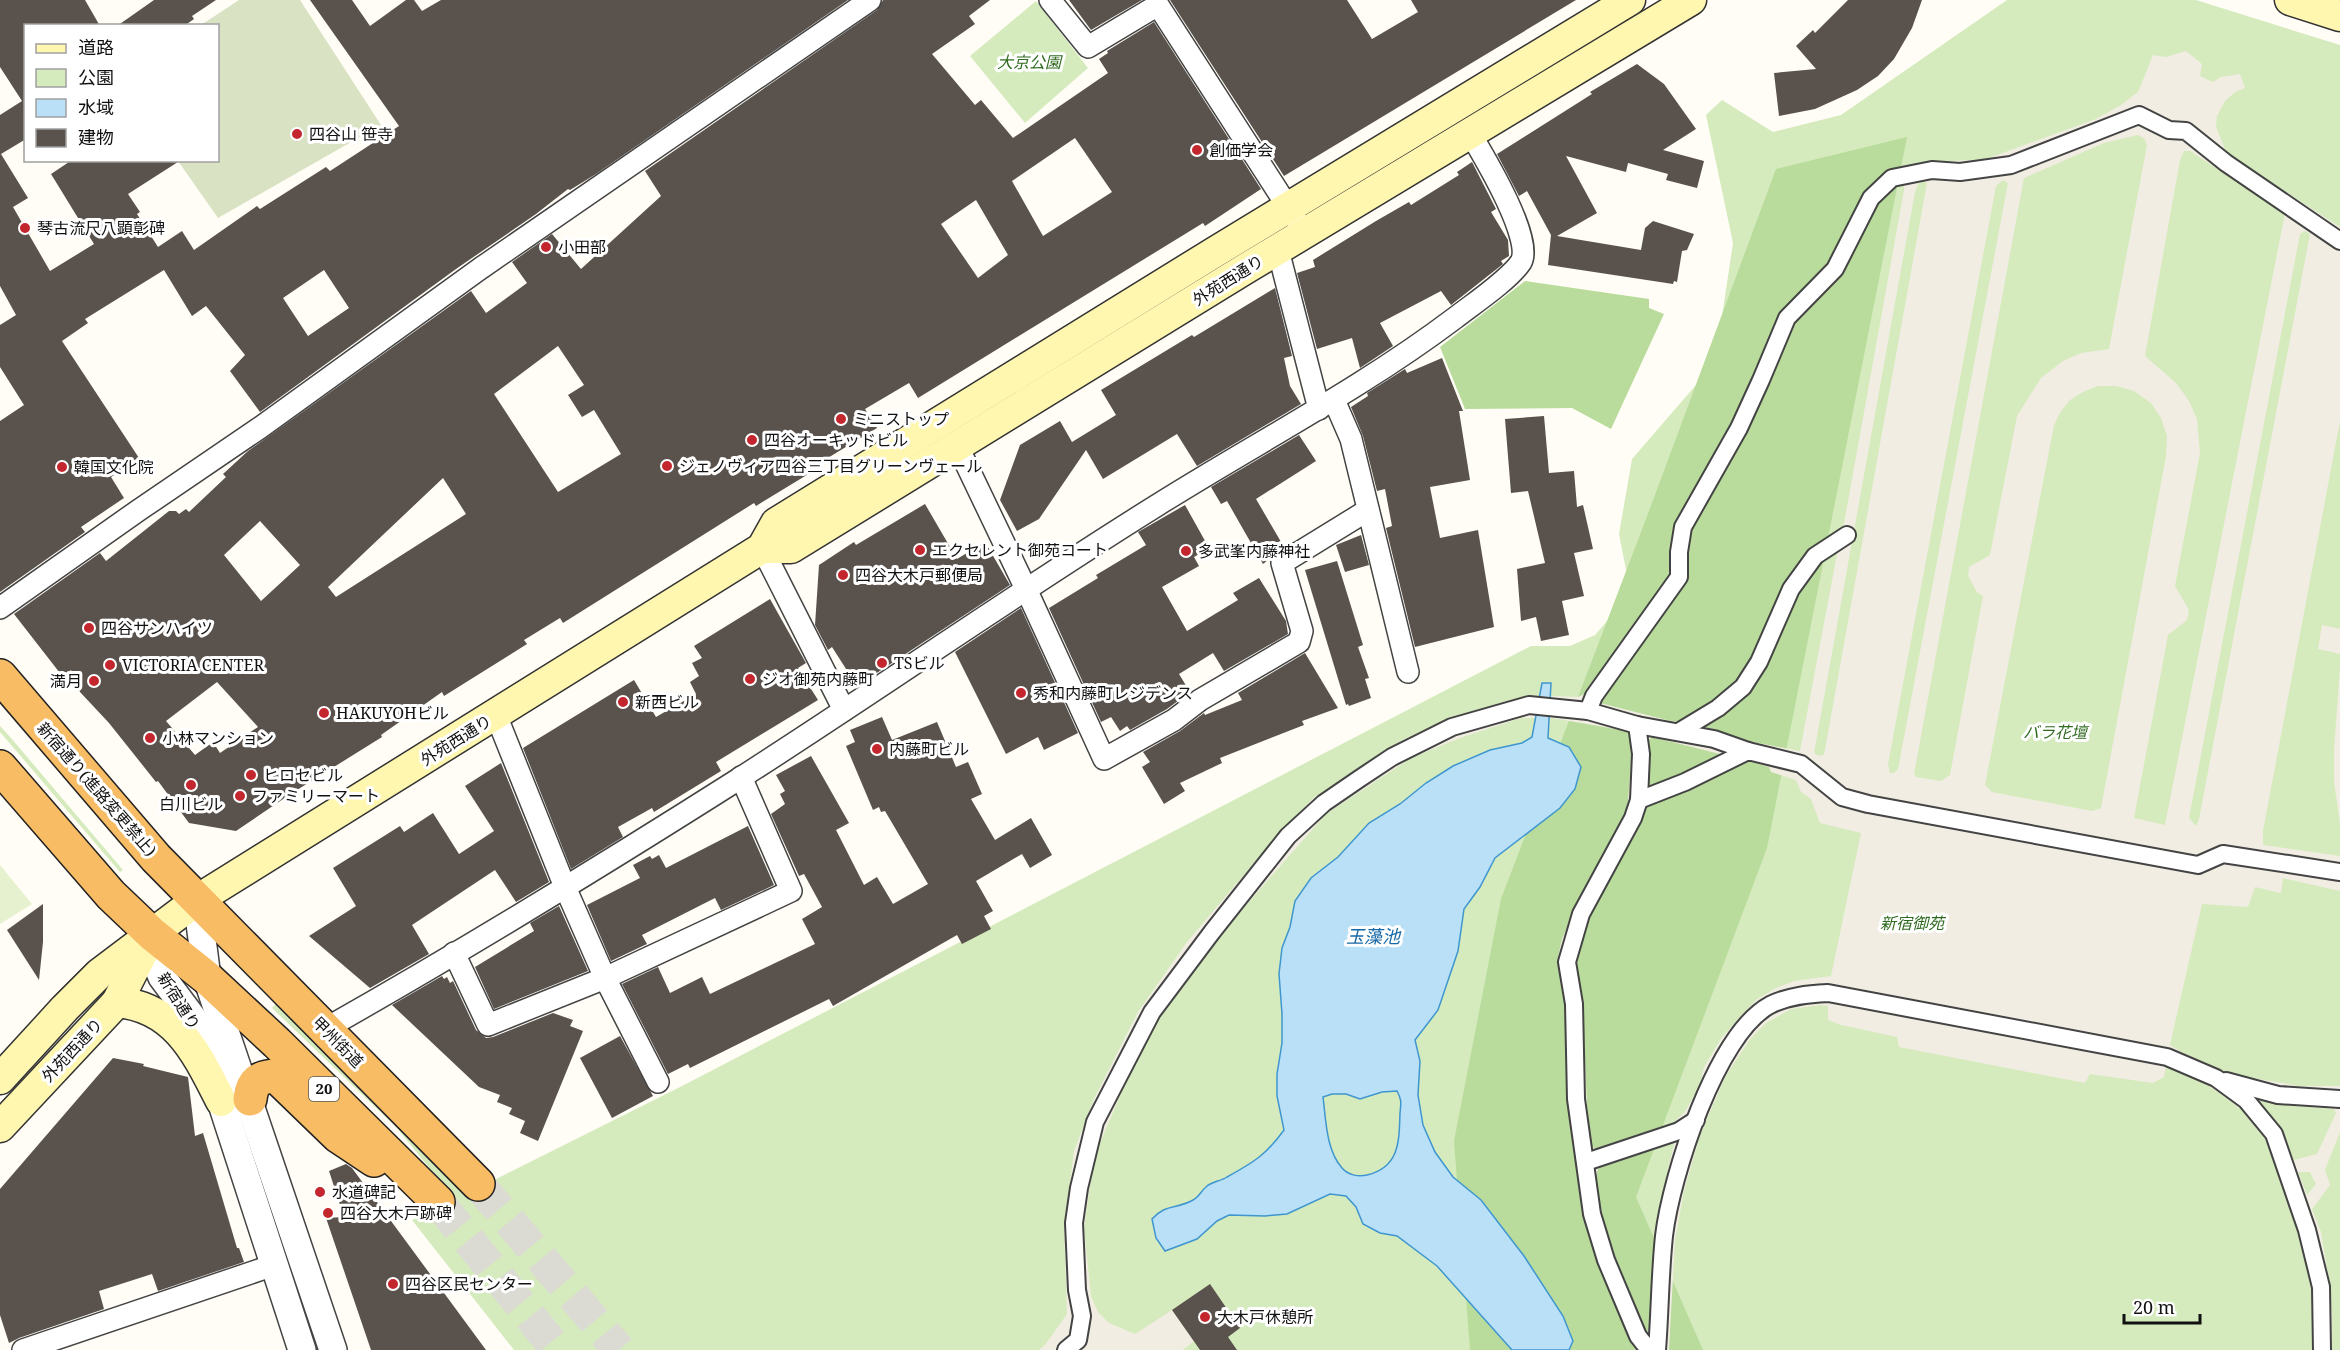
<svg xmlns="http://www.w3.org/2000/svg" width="2340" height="1350" viewBox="0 0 2340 1350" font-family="'Noto Serif','Noto Sans JP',serif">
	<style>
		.green { fill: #d5ebbd }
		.forest { fill: #b9dc9c }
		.cemetery { fill: #d9e3c4 }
		.pitch { fill: #e6f2cf }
		.plaza { fill: #f1ede2; fill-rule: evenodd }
		.water { fill: #b9e0f7; stroke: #3f96cf; stroke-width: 1.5; fill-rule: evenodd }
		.building { fill: #5a524d; fill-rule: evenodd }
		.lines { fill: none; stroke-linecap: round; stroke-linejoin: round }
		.trunk-tunnel { stroke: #dbdad3; stroke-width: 33; stroke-dasharray: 33 16; stroke-linecap: butt }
		.pedestrian-casing { stroke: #444; stroke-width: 20 }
		.minor-casing { stroke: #444; stroke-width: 24 }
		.tertiary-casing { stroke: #444; stroke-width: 30 }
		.secondary-casing { stroke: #333; stroke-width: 33 }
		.trunk-casing { stroke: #222; stroke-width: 36 }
		.pedestrian { stroke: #fff; stroke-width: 16 }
		.minor { stroke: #fff; stroke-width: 21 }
		.tertiary { stroke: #fff; stroke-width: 27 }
		.secondary { stroke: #fff6b0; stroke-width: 30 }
		.trunk { stroke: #f7bc64; stroke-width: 33 }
		.poi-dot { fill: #c4262e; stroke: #fff; stroke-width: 2 }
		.labels { text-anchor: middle; stroke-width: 6; stroke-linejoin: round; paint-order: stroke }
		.shield { fill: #fff; stroke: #585858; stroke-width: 1.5 }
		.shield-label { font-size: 15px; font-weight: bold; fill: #111 }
		.park-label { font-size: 16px; font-style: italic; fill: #2f6b1f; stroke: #fff }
		.poi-label { font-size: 16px; fill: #111; stroke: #fff; text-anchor: start }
		.street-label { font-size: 16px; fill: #111; stroke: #fff }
		.water-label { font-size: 18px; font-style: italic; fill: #1768a6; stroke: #fff }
	</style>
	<rect width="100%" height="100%" fill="#fffdf5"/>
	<!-- green -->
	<g class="green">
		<polygon points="2007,0 2196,0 2340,45 2340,1350 514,1350 412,1220 454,1199 397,1128 272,1008 277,1002 466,1194 684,1085 1531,646 1570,646 1595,635 1615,612 1628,580 1619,534 1632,459 1715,363 1733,243 1706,115 1722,100 1773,132 1841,115"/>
		<polygon points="1036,1 1088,68 1025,123 970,56"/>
		<polygon points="0,726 11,738 123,870 120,872 0,732"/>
	</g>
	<!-- forest -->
	<g class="forest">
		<polygon points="1907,137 1767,848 1636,1197 1703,1350 1470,1350 1454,1141 1501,899 1649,511 1776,169"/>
		<polygon points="1525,281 1649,299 1649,308 1664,314 1611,429 1572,408 1465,409 1440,347"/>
	</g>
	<!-- cemetery -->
	<polygon class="cemetery" points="239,0 300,0 381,125 218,218 178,161 218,160 218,26 201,25"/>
	<!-- pitch -->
	<polygon class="pitch" points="0,865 32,904 0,924"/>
	<!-- plaza -->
	<g class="plaza">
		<path d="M2186 51 2202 64 2200 76 2213 82 2221 77 2240 74 2245 88 2235 92 2225 101 2217 116 2216 127 2227 154 2340 227V421L2263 831V845L2340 856V891L2283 878 2281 893 2255 887 2248 907 2202 904 2170 1045 2195 1060 2231 1074 2299 1086H2340V1132L2325 1170 2330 1185 2312 1209 2321 1232 2328 1274 2332 1313V1350H2313V1291L2302 1234 2268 1143 2242 1110 2214 1089 2186 1074 2166 1067 2164 1077 2153 1083 2090 1074 2085 1083 1899 1047 1897 1037 1841 1025 1828 1020V1006L1821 1005 1791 1009 1766 1023 1750 1039 1725 1077 1700 1135 1684 1191 1675 1240 1669 1350H1636L1594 1255 1572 1131 1566 1002 1558 957 1562 939 1579 900 1627 812 1633 740 1627 731 1552 718H1521L1460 738 1411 758 1326 814 1212 944 1154 1026 1122 1091 1094 1157 1084 1228 1091 1296 1098 1312 1109 1323 1135 1334 1172 1310 1194 1341 1183 1350H1039L1045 1345 1067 1314 1064 1228 1074 1151 1094 1099 1138 1012 1187 942 1254 863 1312 799 1404 739 1458 716 1514 699 1554 696 1578 697 1589 692 1666 584 1673 566V547L1679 520 1739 413 1775 326 1784 313 1830 267 1869 191 1879 181 1893 171 1936 162 1986 159 2096 119 2121 105 2138 92 2153 55 2166 57ZM2138 135 2144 138 2147 145 2109 349 2081 353 2063 361 2041 378 2017 416 1990 555 1969 567 1968 576 1977 592 1983 596 1950 775 1941 781 1916 777 1914 774 2024 178 2104 143ZM2184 151H2190L2285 213 2165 825 2134 818 2168 635 2187 620 2189 610 2175 586 2200 453 2197 419 2189 401 2176 383 2145 356 2180 160ZM2003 180 2008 183 1898 769 1894 773H1890L1888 764 1996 186ZM1923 181 1927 183 1824 755 1819 756 1814 753 1915 192 1918 184ZM1900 182 1904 184V190L1843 529 1809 552 1790 576 1753 661 1736 686 1717 701 1682 722 1671 721 1600 703V695L1680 587 1685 574 1684 558 1691 527 1750 421 1788 326 1837 275 1882 191ZM2305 231 2310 234 2199 819 2196 826 2189 818 2300 234ZM2098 386H2116L2134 391 2151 403 2161 418 2167 436 2166 456 2101 808 2092 811 1992 792 1985 785 2054 425 2061 411 2070 400 2083 392ZM1832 551 1837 554 1800 751 1753 742 1705 729 1703 726 1724 712 1745 692 1763 668 1797 589 1818 560ZM1652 737 1720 754 1719 761 1653 789 1646 785 1648 741ZM1748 761 1769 767 1771 772 1796 780 1801 792 1811 799 1820 823 1861 833 1831 976 1794 981 1776 988 1757 999 1722 1037 1704 1067 1699 1088 1684 1113 1674 1122 1598 1149 1589 1146 1582 998 1574 957 1592 909 1634 836 1644 805ZM2261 1099 2293 1106 2334 1109 2336 1113 2317 1154 2294 1160 2279 1128 2259 1104ZM1670 1140 1674 1144 1660 1204 1651 1286V1329L1645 1333 1610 1249 1595 1180 1598 1169 1608 1160ZM2298 1172H2310L2316 1184 2307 1195Z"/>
		<polygon points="2322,625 2340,629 2340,654 2318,649"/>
		<polygon points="2340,668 2340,823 2334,782 2334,749"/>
	</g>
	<!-- water -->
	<path class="water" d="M1542 683H1551L1548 738 1569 747 1581 767 1575 789 1560 808 1495 858 1480 887 1464 909 1458 951 1438 1010 1415 1040 1420 1061 1418 1095 1423 1125 1435 1152 1453 1177 1481 1200 1524 1256 1563 1316 1573 1341 1569 1350H1512L1437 1266 1397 1236 1380 1233 1363 1224 1356 1207 1346 1196 1330 1194 1287 1214 1265 1216 1229 1215 1217 1221 1197 1239 1165 1251 1156 1238 1152 1219C1167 1203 1175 1210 1193 1200 1199 1197 1201 1191 1206 1187 1211 1182 1221 1181 1227 1177 1254 1162 1266 1155 1284 1130L1277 1096V1074L1282 1043V1014L1279 974 1282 948 1290 927 1295 901 1311 878 1338 857 1369 823 1400 804 1426 783 1453 766 1490 750 1522 743 1532 737ZM1397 1091C1402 1100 1401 1103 1400 1113 1399 1141 1400 1167 1367 1175 1358 1177 1348 1175 1342 1168 1326 1150 1326 1120 1323 1097L1332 1094H1346L1360 1099 1382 1092Z"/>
	<!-- building -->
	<g class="building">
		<path d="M0 0H85L100 26H26V139L1 154 28 198 13 207 50 271 94 244 51 174 72 160H181L128 194 140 212 137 214 158 247 182 231 194 250 257 206 260 209 326 167 330 171 399 126 310 0H352L370 26 406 0H414L422 11 441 0H848L596 174 570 190 568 189 536 214 456 269 260 412 230 371 245 355 206 306 192 316 164 270 85 319 88 323 62 341 139 458 111 477 124 498 81 527 85 532 0 592V421L24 405 0 367V325L16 315 0 286V115L22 101 0 67ZM324 270 349 308 308 336 283 298Z"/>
		<polygon points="154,0 216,0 192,16 194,19 184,26 117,26"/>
		<path d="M883 0H990L969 16 975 24 932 54 975 105 981 100 1013 138 1108 73 1099 59 1108 53 1107 51 1154 22 1261 189 1205 226 1203 223 918 398 909 383 865 409 877 428 813 467 815 470 756 506 754 503 563 623 560 618 524 640 527 644 444 696 442 692 381 735 382 737 289 795 236 831 189 823 158 781 156 782 109 723 80 692 71 670 63 677 14 614 100 553 106 561 169 511H176L179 514 186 509 189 512 226 477 223 474 248 451 471 291 486 313 527 283 512 262 552 234 581 269 661 196 645 171 877 10ZM1075 138 1112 192 1043 236 1012 181ZM976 200 1008 255 978 278 941 224ZM558 346 584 385 568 395 582 417 594 410 621 454 558 492 494 394ZM443 478 466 514 336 597 328 587ZM260 521 300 565 261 601 224 555ZM217 682 258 727 220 753 213 742 195 755 166 721Z"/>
		<polygon points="1069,0 1142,0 1091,30"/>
		<polygon points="1170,0 1347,0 1372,39 1418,12 1411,0 1576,0 1284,176"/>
		<polygon points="1848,0 1922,0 1912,28 1894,59 1878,76 1857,90 1815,109 1779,116 1774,73 1816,69 1796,46 1813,30 1815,33"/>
		<polygon points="1637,64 1664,84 1696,129 1663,150 1704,161 1697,188 1666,180 1668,174 1628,163 1626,172 1566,156 1597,213 1557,236 1641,250 1645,228 1653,221 1694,234 1687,250 1682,251 1677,282 1674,281 1673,284 1548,265 1551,235 1527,191 1519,196 1497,154 1592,94 1590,92"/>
		<polygon points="1472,162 1496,209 1491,212 1508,240 1509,256 1501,261 1503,264 1451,305 1441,291 1380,323 1393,346 1360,368 1352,338 1317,349 1297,273 1315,267 1313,260 1376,221 1409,202 1411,205 1459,175 1457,172"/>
		<polygon points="1275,288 1292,356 1284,358 1290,386 1301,404 1197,466 1177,434 1103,479 1086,450 1039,519 1017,531 1000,500 1020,445 1060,421 1072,442 1116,415 1101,390 1192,335 1194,337"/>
		<polygon points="1442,358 1463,411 1459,411 1470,480 1430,487 1440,538 1478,530 1494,627 1415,647 1386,528 1392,526 1385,489 1377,491 1363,436 1351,407 1368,396 1367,393 1405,369 1407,373"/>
		<polygon points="1544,416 1549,473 1574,471 1577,507 1583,505 1593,549 1574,553 1584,596 1562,601 1569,635 1541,641 1536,617 1521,621 1517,569 1545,563 1528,491 1511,493 1505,419"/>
		<polygon points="1299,435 1316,461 1256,499 1284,547 1263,564 1227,501 1221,504 1211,487"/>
		<polygon points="925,504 957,559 985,542 1010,585 857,686 832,647 828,650 815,625 819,565 854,542 856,545"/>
		<polygon points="1185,505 1209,548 1194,557 1199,566 1162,587 1187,631 1238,600 1233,593 1259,578 1286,621 1288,634 1224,671 1213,653 1179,674 1190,692 1167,709 1130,730 1127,726 1120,731 1111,717 1101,722 1049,608 1098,578 1096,575 1146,545 1138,532"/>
		<polygon points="1361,535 1369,565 1345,572 1336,545"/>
		<polygon points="1337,561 1363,645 1358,647 1369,678 1365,679 1371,698 1349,706 1348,704 1346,705 1305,570"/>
		<polygon points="770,599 806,663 798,668 818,700 716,762 721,771 654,812 652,808 618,827 623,837 571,869 523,748 634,680 656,717 696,694 690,682 699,676 692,663 702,658 694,646"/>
		<polygon points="1021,608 1078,733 1044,750 1038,737 1006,754 955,652"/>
		<polygon points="1305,653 1338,708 1302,721 1304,725 1220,758 1222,763 1180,783 1185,791 1164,804 1142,767 1150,762 1143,752 1180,731 1204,713 1205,715 1242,700 1238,693"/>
		<polygon points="882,717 892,740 937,722 956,767 968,762 982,794 971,799 995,840 1031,818 1052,855 1030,868 1022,854 976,881 993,911 984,916 991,929 962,944 957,935 833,1006 829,999 690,1068 688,1064 668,1074 622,984 658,967 670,993 702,977 710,994 815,944 802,919 822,907 804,874 799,876 771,814 785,804 780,794 785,791 776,775 811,756 849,823 836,830 864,885 877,877 893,904 928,884 885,811 881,812 879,807 873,810 846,746 855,742 850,730"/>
		<polygon points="501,763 549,882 516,902 495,870 412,925 429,954 370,988 309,936 356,906 333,868 400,826 404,832 433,813 459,854 494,831 465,786"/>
		<polygon points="748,826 774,885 721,910 715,898 642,935 647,944 611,961 587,905 640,878 633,865 650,856 652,859 659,855 666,868"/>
		<polygon points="43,904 43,942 39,980 7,930"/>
		<polygon points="559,906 588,971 494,1009 475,967 534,931 530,923"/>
		<polygon points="442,976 444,979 447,977 450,983 453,981 476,1030 486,1038 493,1037 553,1013 573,1020 570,1026 583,1031 538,1141 520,1133 525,1121 509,1114 512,1108 497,1102 500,1095 479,1087 392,1005"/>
		<polygon points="620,1036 653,1096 612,1118 580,1058"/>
		<polygon points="113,1058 144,1064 143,1066 188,1077 195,1136 203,1133 237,1248 239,1248 244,1262 158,1291 152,1274 99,1291 104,1309 19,1338 9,1343 0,1315 0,1189"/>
		<polygon points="346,1164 352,1168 486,1350 371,1350 326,1218 344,1217 329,1171"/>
		<polygon points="1210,1284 1240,1328 1228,1337 1237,1350 1200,1350 1172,1310"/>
	</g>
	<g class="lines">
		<!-- trunk-tunnel -->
		<g class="trunk-tunnel">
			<polyline points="478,1184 619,1350"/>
			<polyline points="438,1202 557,1350"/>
		</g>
		<defs>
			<g id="pedestrian">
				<polyline points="1588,711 1637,725 1714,739 1748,751"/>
				<polyline points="1637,725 1641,754 1639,800 1633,818 1581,914 1567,962 1574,1004 1576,1099 1592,1214 1606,1260 1638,1336 1649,1350"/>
				<polyline points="1680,731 1718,708 1743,687 1759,662 1791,589 1815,556 1847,535"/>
				<polyline points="1639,800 1685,782 1748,751 1801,764 1842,797 1868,804 2198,865 2223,854 2340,872"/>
				<polyline points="2226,1081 2278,1095 2340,1099"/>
				<polyline points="1586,1162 1679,1131 1696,1120"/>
				<polyline points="1066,1350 1078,1340 1082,1316 1077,1290 1074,1223 1079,1188 1095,1122 1152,1012 1212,932 1288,836 1324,803 1359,779 1392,757 1452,727 1529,705 1588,711 1594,696 1679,577 1679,552 1683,527 1739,428 1761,380 1787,318 1835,269 1871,198 1892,178 1932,170 1960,172 2011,165 2139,115 2169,130 2186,131 2226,163 2340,241"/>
				<path d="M1657 1350C1660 1312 1660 1274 1664 1236 1671 1177 1716 1034 1770 1005 1788 996 1808 994 1828 993L2167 1057 2216 1078 2246 1100 2274 1134 2307 1230 2321 1287 2322 1350"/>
			</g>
			<g id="minor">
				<polyline points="1050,0 1088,47 1158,5 1295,218"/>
				<polyline points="1278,250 1319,409"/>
				<polyline points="1334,400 1351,439 1408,672"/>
				<polyline points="958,447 1026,589 1104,759 1174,720 1200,700 1299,642 1302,631 1282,563 1368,510"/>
				<polyline points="762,548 844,710"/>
				<polyline points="0,608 139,510 261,427 481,268 870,0"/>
				<polyline points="496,715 565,887 605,978 658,1082"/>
				<polyline points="454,953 488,1025 605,978 791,891 741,777"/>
				<path d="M325 1029C466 949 605 864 742 777 881 688 1016 593 1156 506 1256 443 1361 389 1455 318 1473 304 1509 280 1521 262 1534 239 1483 155 1470 133"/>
				<polyline points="23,1350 274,1265"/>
			</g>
			<g id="tertiary">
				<polyline points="197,900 207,978 333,1350"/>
				<polyline points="152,934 156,963 162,977 192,1017 205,1046 221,1101 302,1350"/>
			</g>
			<g id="secondary">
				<polyline points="2290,0 2340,16"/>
				<polyline points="762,548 791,548 1245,269 1691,0"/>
				<path d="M117 1002C176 1007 197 1054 221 1101"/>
				<polyline points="0,1079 65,1008 99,974 197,900 762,548 776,523 1215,252 1630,0"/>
				<polyline points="0,1127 117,1002 148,942"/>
			</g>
			<g id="trunk">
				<polyline points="0,676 156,858 478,1184"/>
				<polyline points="0,767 111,895 152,934 207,978 277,1043 438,1202"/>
				<path d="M250 1099C252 1081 259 1077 276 1076L338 1136 374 1160"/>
			</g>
		</defs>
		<!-- pedestrian casing -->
		<use href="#pedestrian" class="pedestrian-casing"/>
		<!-- minor casing -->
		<use href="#minor" class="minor-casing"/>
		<!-- tertiary casing -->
		<use href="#tertiary" class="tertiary-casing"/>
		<!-- secondary casing -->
		<use href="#secondary" class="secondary-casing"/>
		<!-- trunk casing -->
		<use href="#trunk" class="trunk-casing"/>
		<!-- pedestrian -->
		<use href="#pedestrian" class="pedestrian"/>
		<!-- minor -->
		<use href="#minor" class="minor"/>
		<!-- tertiary -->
		<use href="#tertiary" class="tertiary"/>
		<!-- secondary -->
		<use href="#secondary" class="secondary"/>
		<!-- trunk -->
		<use href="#trunk" class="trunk"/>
	</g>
	<!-- markers -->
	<g class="poi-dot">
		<circle cx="297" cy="134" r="6"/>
		<circle cx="1197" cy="150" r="6"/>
		<circle cx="25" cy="228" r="6"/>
		<circle cx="546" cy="247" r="6"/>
		<circle cx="841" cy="419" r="6"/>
		<circle cx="752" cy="440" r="6"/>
		<circle cx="667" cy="466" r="6"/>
		<circle cx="62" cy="467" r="6"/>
		<circle cx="920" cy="550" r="6"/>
		<circle cx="1186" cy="551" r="6"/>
		<circle cx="843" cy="575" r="6"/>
		<circle cx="89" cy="628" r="6"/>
		<circle cx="882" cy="663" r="6"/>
		<circle cx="110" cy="665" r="6"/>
		<circle cx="750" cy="679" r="6"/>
		<circle cx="94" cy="681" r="6"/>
		<circle cx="1021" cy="693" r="6"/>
		<circle cx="623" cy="702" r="6"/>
		<circle cx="324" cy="713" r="6"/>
		<circle cx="150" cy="738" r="6"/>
		<circle cx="877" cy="749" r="6"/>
		<circle cx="251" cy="775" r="6"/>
		<circle cx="191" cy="785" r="6"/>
		<circle cx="240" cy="796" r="6"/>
		<circle cx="320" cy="1192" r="6"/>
		<circle cx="328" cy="1213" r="6"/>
		<circle cx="393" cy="1284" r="6"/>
		<circle cx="1205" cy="1317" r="6"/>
	</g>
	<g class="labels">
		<!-- shield labels -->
		<rect class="shield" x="309" y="1077" width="30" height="24" rx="4.5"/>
		<g class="shield-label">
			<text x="324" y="1094">20</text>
		</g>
		<!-- park labels -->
		<g class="park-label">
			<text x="1029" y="68">大京公園</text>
			<text x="2055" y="738">バラ花壇</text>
			<text x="1912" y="929">新宿御苑</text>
		</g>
		<!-- poi labels -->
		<g class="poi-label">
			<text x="309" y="140">四谷山 笹寺</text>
			<text x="1209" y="156">創価学会</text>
			<text x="37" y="234">琴古流尺八顕彰碑</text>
			<text x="558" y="253">小田部</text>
			<text x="853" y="425">ミニストップ</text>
			<text x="764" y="446">四谷オーキッドビル</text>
			<text x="679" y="472">ジェノヴィア四谷三丁目グリーンヴェール</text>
			<text x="74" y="473">韓国文化院</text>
			<text x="932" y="556">エクセレント御苑コート</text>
			<text x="1198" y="557">多武峯内藤神社</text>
			<text x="855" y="581">四谷大木戸郵便局</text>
			<text x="101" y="634">四谷サンハイツ</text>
			<text x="894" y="669">TSビル</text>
			<text x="122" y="671">VICTORIA CENTER</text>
			<text x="762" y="685">ジオ御苑内藤町</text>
			<text x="82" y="687" text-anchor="end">満月</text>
			<text x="1033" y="699">秀和内藤町レジデンス</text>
			<text x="635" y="708">新西ビル</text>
			<text x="336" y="719">HAKUYOHビル</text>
			<text x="162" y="744">小林マンション</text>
			<text x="889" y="755">内藤町ビル</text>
			<text x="263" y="781">ヒロセビル</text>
			<text x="252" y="802">ファミリーマート</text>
			<text x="191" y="810" text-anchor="middle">白川ビル</text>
			<text x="332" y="1198">水道碑記</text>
			<text x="340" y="1219">四谷大木戸跡碑</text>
			<text x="405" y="1290">四谷区民センター</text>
			<text x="1217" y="1323">大木戸休憩所</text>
		</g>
		<!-- street labels -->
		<g class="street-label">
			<text transform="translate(1228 280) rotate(-32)" y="6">外苑西通り</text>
			<text transform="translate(456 740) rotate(-32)" y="6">外苑西通り</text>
			<text transform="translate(97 789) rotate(49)" y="6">新宿通り(進路変更禁止)</text>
			<text transform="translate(179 1001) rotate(58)" y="6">新宿通り</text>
			<text transform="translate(338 1042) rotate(45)" y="6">甲州街道</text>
			<text transform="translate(72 1050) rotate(-47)" y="6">外苑西通り</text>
		</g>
		<!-- water labels -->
		<g class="water-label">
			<text x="1373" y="943">玉藻池</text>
		</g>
	</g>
	<!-- legend -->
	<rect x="24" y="24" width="195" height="138" fill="#ffffff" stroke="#a0a0a0" stroke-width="1.5"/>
	<rect x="36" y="44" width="30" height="9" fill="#fff6b0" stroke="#a0a0a0" stroke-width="1.5"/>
	<text x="78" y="54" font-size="18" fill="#111111">道路</text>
	<rect x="36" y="69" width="30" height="18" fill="#d5ebbd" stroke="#a0a0a0" stroke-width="1.5"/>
	<text x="78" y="84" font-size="18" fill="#111111">公園</text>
	<rect x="36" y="99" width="30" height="18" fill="#b9e0f7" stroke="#a0a0a0" stroke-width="1.5"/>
	<text x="78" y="114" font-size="18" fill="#111111">水域</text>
	<rect x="36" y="129" width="30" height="18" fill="#5a524d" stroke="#a0a0a0" stroke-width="1.5"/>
	<text x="78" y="144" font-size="18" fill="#111111">建物</text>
	<!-- scale -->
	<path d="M2124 1314v9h76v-9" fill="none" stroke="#111111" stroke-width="3"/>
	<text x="2133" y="1314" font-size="18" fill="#111111" stroke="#ffffff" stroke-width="4.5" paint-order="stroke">20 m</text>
</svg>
